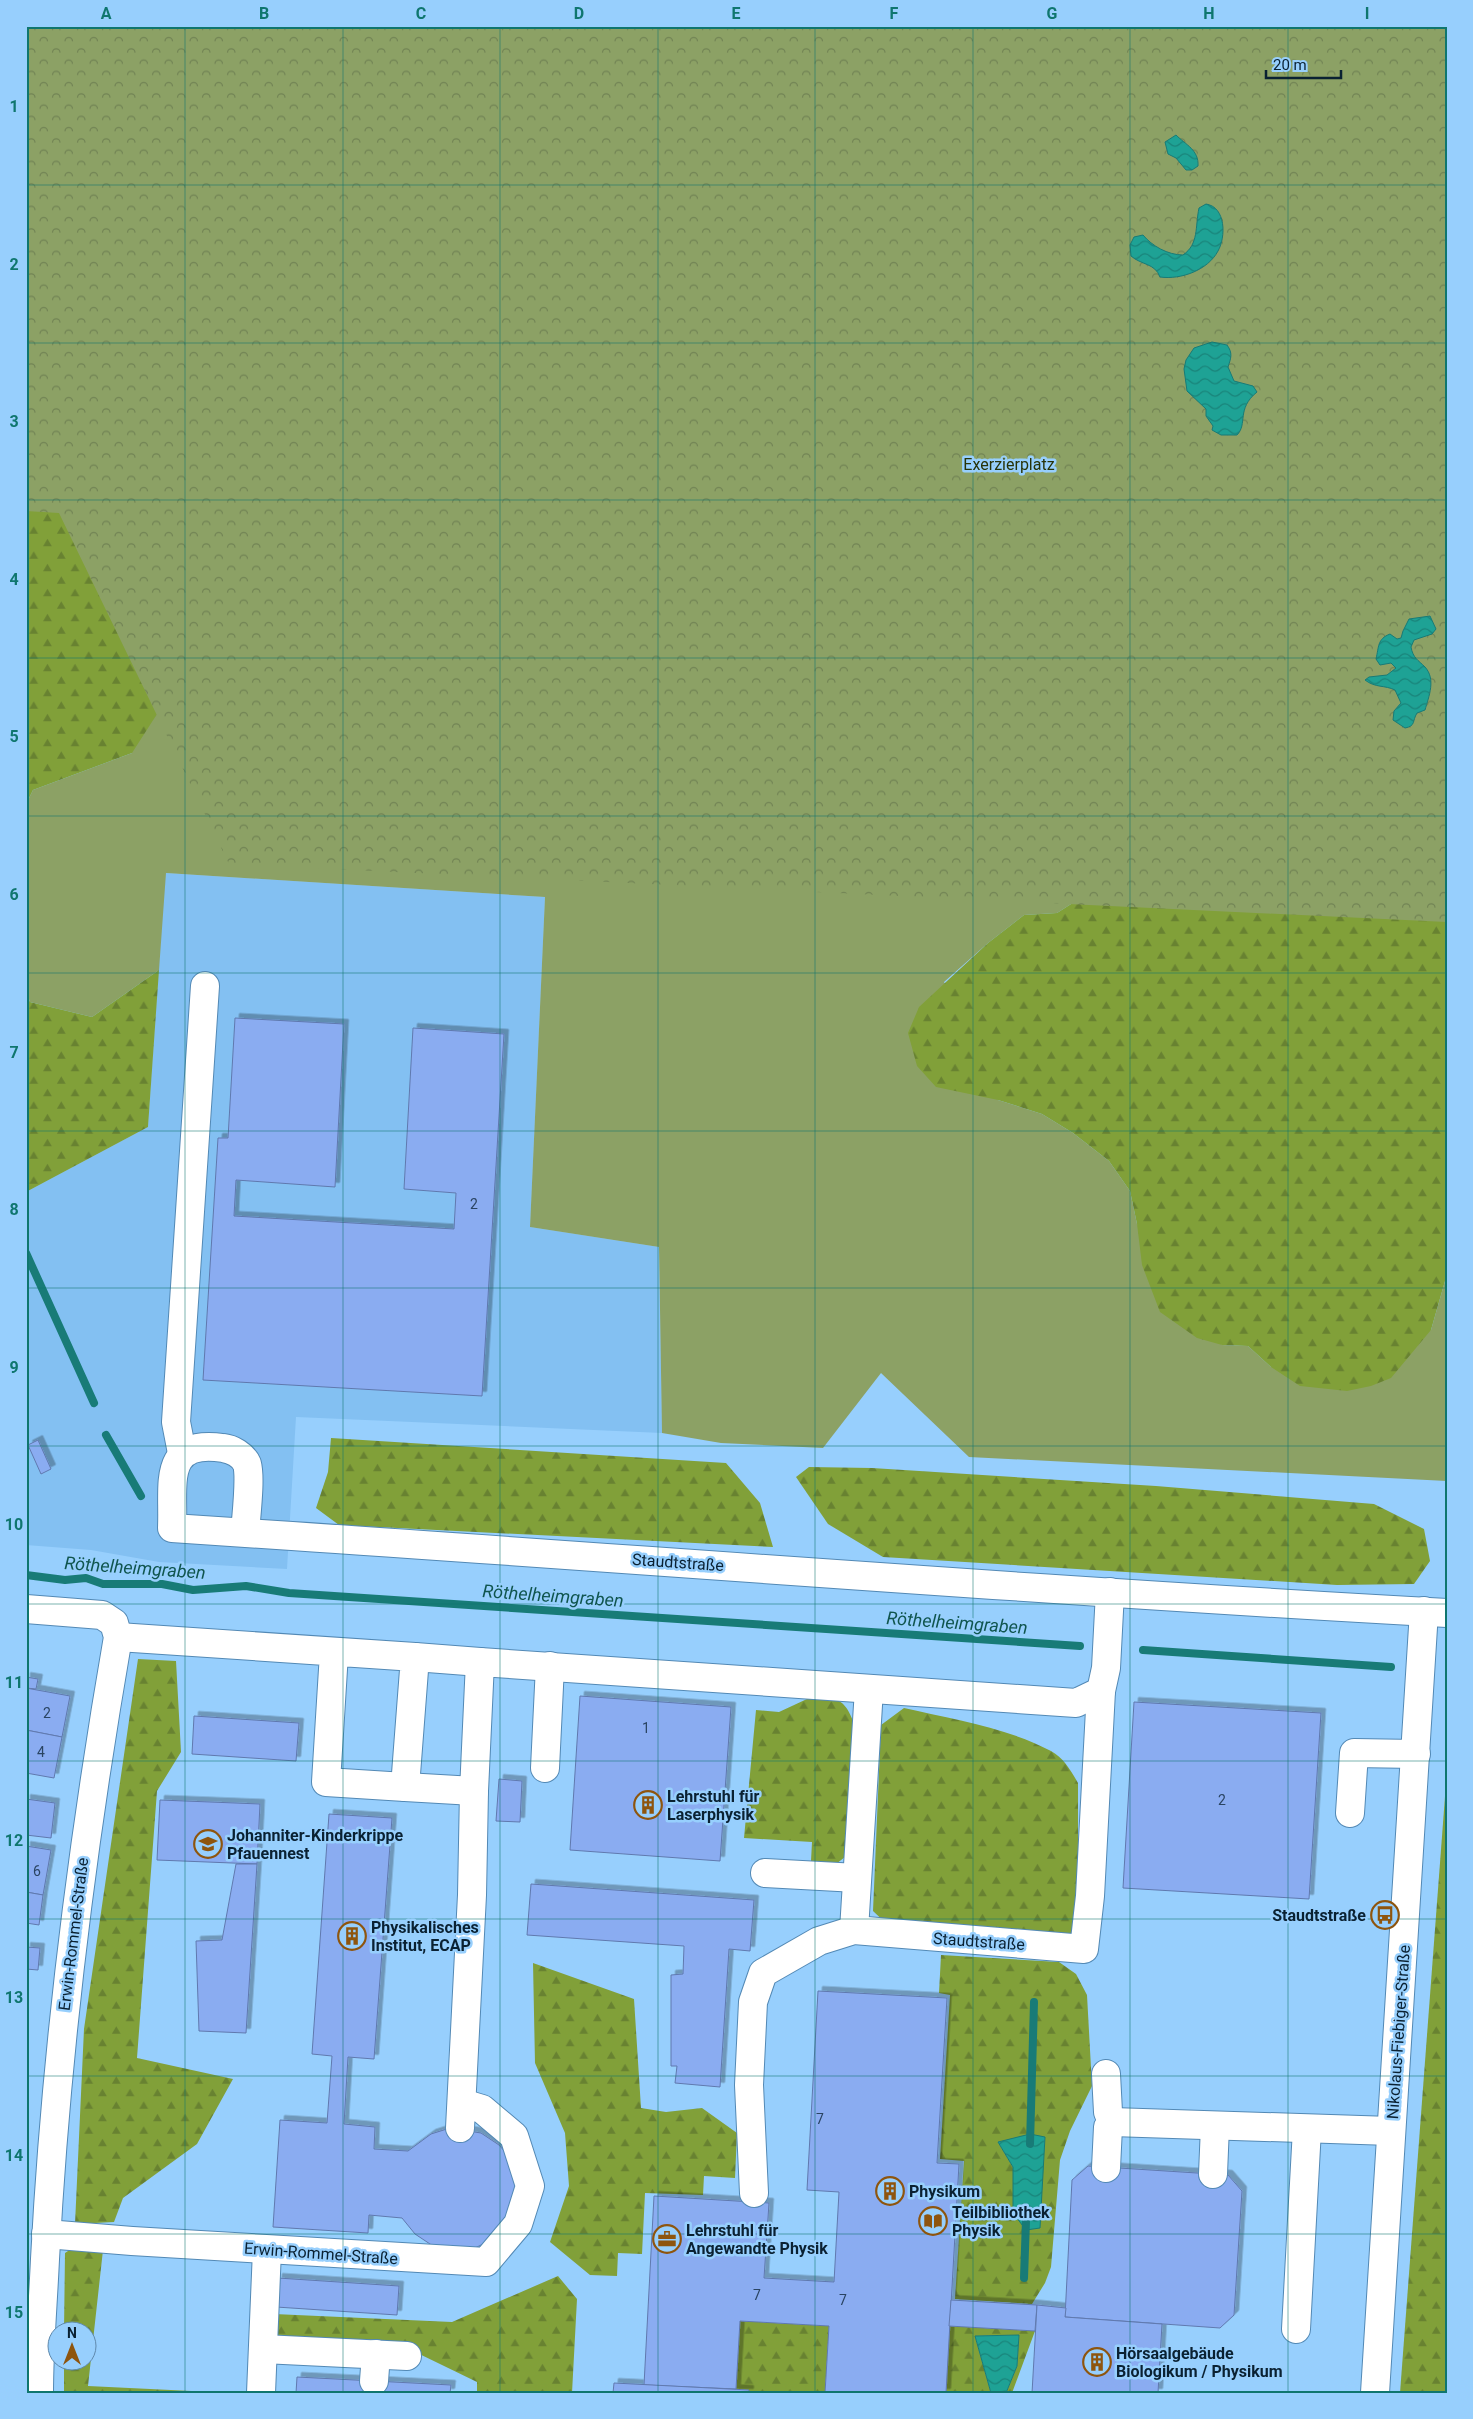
<svg xmlns="http://www.w3.org/2000/svg" width="1473" height="2419" viewBox="0 0 1473 2419" font-family="Roboto,sans-serif">
	<style>
		.built { fill: #83c0f2 }
		.grass { fill: #8ca165 }
		.forest { fill: url(#forest-firs); fill-rule: evenodd }
		.park { fill: url(#park-crowns) }
		.water { fill: url(#water-waves); stroke: #187b77 }
		.lines { fill: none; stroke-linecap: round; stroke-linejoin: round }
		.stream { stroke: #187b77; stroke-width: 8 }
		.building { fill: #8aacf1; stroke: #6079ae; filter: url(#shadow) }
		.minor-casing { stroke: #5389b5; stroke-width: 30 }
		.minor { stroke: #fff; stroke-width: 28 }
		.grid { fill: none; stroke: #0f766e; stroke-width: 1; stroke-opacity: 0.55 }
		.labels { text-anchor: middle; stroke-width: 5; stroke-linejoin: round; paint-order: stroke }
		.number-label { font-size: 14px; fill: #2a4462 }
		.park-label { font-size: 16px; fill: #273308; stroke: #97cffd }
		.street-label { font-size: 16px; fill: #0a2132; stroke: #97cffd }
		.poi-label { font-size: 16px; font-weight: bold; fill: #0a2132; stroke: #97cffd; text-anchor: start }
		.water-label { font-size: 18px; font-style: italic; fill: #10554e; stroke: #97cffd }
		.neatline { fill: none; stroke: #0f766e; stroke-width: 2 }
		.grid-label { font-size: 16px; text-anchor: middle; font-weight: bold; fill: #0f766e }
	</style>
	<defs>
		<pattern id="forest-firs" width="22" height="20" patternUnits="userSpaceOnUse" patternTransform="scale(1.25)"><rect width="22" height="20" fill="#81a039"/><path d="M5 1l3.5 6h-7zM16 11l3.5 6h-7z" fill="#688231"/></pattern>
		<pattern id="park-crowns" width="20" height="18" patternUnits="userSpaceOnUse" patternTransform="scale(1.25)"><rect width="20" height="18" fill="#8ca165"/><path d="M2 6a3 3 0 1 1 6 0M12 15a3 3 0 1 1 6 0" fill="none" stroke="#718354"/></pattern>
		<pattern id="water-waves" width="16" height="10" patternUnits="userSpaceOnUse" patternTransform="scale(1.25)"><rect width="16" height="10" fill="#1ea295"/><path d="M0 5q4-4 8 0t8 0" fill="none" stroke="#19847a"/></pattern>
		<filter id="shadow"><feDropShadow dx="4.5" dy="-4.5" stdDeviation="0" flood-color="#0004"/></filter>
	</defs>
	<rect width="100%" height="100%" fill="#97cffd"/>
	<!-- built -->
	<polygon class="built" points="165,873 545,897 530,1227 659,1247 662,1433 296,1417 287,1569 159,1562 91,1550 26,1545 26,1192 148,1127"/>
	<!-- grass -->
	<polygon class="grass" points="26,26 1447,26 1118,874 1057,913 1024,915 988,943 944,982 998,1100 1042,1114 1073,1133 1109,1161 1130,1191 1137,1224 1222,1345 1248,1346 1271,1367 1431,1330 1447,1274 1447,1481 969,1457 881,1373 823,1448 721,1443 662,1433 659,1247 530,1227 545,897 166,873 159,970 92,1017 30,1002 26,991 26,804 33,790 132,753"/>
	<!-- forest -->
	<g class="forest">
		<polygon points="26,488 276,529 132,753 33,790 26,804"/>
		<polygon points="1447,856 1447,1274 1431,1330 1391,1378 1371,1386 1347,1391 1300,1386 1271,1367 1248,1346 1222,1345 1197,1338 1160,1312 1142,1265 1137,1224 1130,1191 1109,1161 1073,1133 1042,1114 998,1100 936,1087 917,1066 908,1033 919,1007 988,943 1024,915 1057,913 1118,874"/>
		<polygon points="159,970 148,1127 26,1192 26,991 30,1002 92,1017"/>
		<polygon points="331,1438 726,1463 760,1503 773,1547 339,1525 316,1508 328,1472"/>
		<polygon points="809,1467 872,1468 1156,1486 1374,1504 1424,1529 1430,1561 1414,1584 1337,1585 883,1557 828,1524 796,1477"/>
		<polygon points="138,1659 176,1661 181,1752 157,1791 137,2058 233,2079 197,2144 123,2198 114,2222 75,2224 84,2029"/>
		<path d="M807 1699C833 1699 843 1694 853 1721L845 1857 836 1864 811 1861 812 1842 744 1838 756 1710 779 1712Z"/>
		<path d="M904 1708C952 1719 1008 1728 1051 1751 1064 1758 1071 1771 1078 1783V1925L1068 1938 890 1927 873 1911 881 1725Z"/>
		<polygon points="1447,1770 1447,2393 1400,2393"/>
		<path d="M941 1955 1059 1962 1076 1974 1087 1995 1092 2086 1070 2131 1060 2160 1051 2267 1045 2283 1032 2304 955 2299 964 2161 940 2159 950 1995 939 1993ZM1045 2137 1042 2178 1014 2180 1013 2167 998 2142Z"/>
		<polygon points="533,1963 634,1999 641,2108 666,2112 702,2108 737,2133 735,2178 704,2176 703,2195 645,2193 642,2254 618,2253 617,2276 590,2275 550,2242 569,2186 565,2133 535,2063"/>
		<polygon points="74,2247 103,2250 88,2386 233,2393 64,2393 64,2362 88,2362 88,2332 64,2331 65,2253"/>
		<polygon points="558,2276 577,2299 572,2393 477,2393 477,2382 407,2348 273,2336 274,2314 452,2322"/>
		<polygon points="740,2321 829,2326 825,2393 749,2393 749,2390 736,2389"/>
		<polygon points="949,2326 1035,2331 1012,2393 1006,2393 1017,2366 1019,2335 975,2336 991,2393 946,2393"/>
	</g>
	<!-- park -->
	<polygon class="park" points="26,26 1447,26 1447,922 229,864 59,513 26,511"/>
	<!-- water -->
	<g class="water">
		<path d="M1176 135C1186 145 1199 150 1198 166L1192 170H1186L1176 158 1168 154 1165 142Z"/>
		<path d="M1206 204C1226 207 1226 237 1218 251 1208 270 1181 280 1160 277 1155 263 1141 265 1131 256L1130 245 1134 237 1143 235C1152 246 1168 255 1183 255 1199 244 1195 227 1199 208Z"/>
		<path d="M1212 342 1227 345C1233 353 1231 358 1228 367L1234 381 1253 386 1257 392C1236 409 1248 424 1237 435H1221L1212 430 1213 426 1206 416V409L1187 391 1184 369 1186 360 1194 348Z"/>
		<path d="M1430 616 1436 629 1432 634 1414 640 1411 647C1413 658 1418 660 1425 667 1436 679 1429 696 1425 710L1417 713C1412 721 1416 726 1405 728L1393 720 1394 711 1401 703 1395 690C1385 685 1375 688 1365 680L1369 677 1387 675 1396 668 1391 663 1380 665 1376 659C1379 647 1377 639 1390 634L1397 639 1401 638 1403 631 1409 619Z"/>
		<polygon points="1030,2134 1045,2137 1040,2228 1026,2230 1013,2213 1013,2167 998,2142"/>
		<polygon points="1019,2335 1017,2366 1006,2393 991,2393 975,2336"/>
	</g>
	<g class="lines">
		<!-- stream -->
		<g class="stream">
			<polyline points="26,1253 94,1403"/>
			<polyline points="106,1435 141,1496"/>
			<polyline points="26,1575 65,1580 86,1578 103,1584 162,1584 193,1590 246,1586 289,1593 1080,1646"/>
			<polyline points="1143,1650 1391,1667"/>
			<polyline points="1030,2144 1034,2002"/>
			<polyline points="1024,2278 1026,2220"/>
		</g>
	</g>
	<!-- building -->
	<g class="building">
		<polygon points="235,1018 344,1024 335,1187 236,1180 234,1216 454,1229 456,1193 404,1189 413,1028 504,1034 482,1396 203,1380 218,1138 228,1138"/>
		<polygon points="38,1440 51,1469 41,1474 28,1445"/>
		<polygon points="26,1677 38,1679 36,1689 26,1688"/>
		<polygon points="26,1688 70,1696 62,1737 26,1730"/>
		<polygon points="580,1696 731,1707 720,1861 570,1850"/>
		<polygon points="1134,1702 1321,1713 1309,1899 1123,1888"/>
		<polygon points="194,1716 299,1723 296,1761 192,1754"/>
		<polygon points="26,1730 62,1737 54,1778 26,1773"/>
		<polygon points="499,1779 522,1781 520,1822 496,1821"/>
		<polygon points="26,1799 55,1803 51,1838 26,1835"/>
		<polygon points="160,1800 260,1804 257,1864 157,1860"/>
		<polygon points="329,1814 392,1818 374,2059 348,2057 344,2124 375,2127 374,2149 408,2151 431,2134 450,2128 481,2133 499,2145 506,2153 518,2192 502,2231 485,2243 475,2248 433,2246 415,2234 402,2218 369,2215 368,2233 273,2227 280,2120 327,2123 332,2056 312,2054"/>
		<polygon points="26,1846 51,1850 43,1895 26,1892"/>
		<polygon points="236,1864 257,1864 246,2033 199,2031 196,1941 222,1940"/>
		<polygon points="531,1884 754,1900 750,1951 729,1949 720,2087 675,2083 677,2066 671,2066 671,1975 683,1974 684,1946 527,1935"/>
		<polygon points="26,1892 43,1895 39,1925 26,1923"/>
		<polygon points="26,1947 40,1948 38,1970 26,1969"/>
		<polygon points="818,1991 947,1998 937,2163 959,2164 946,2393 825,2393 829,2326 740,2321 736,2389 644,2385 654,2196 769,2203 764,2278 834,2282 839,2192 807,2190"/>
		<polygon points="1088,2166 1228,2175 1242,2191 1234,2315 1220,2328 1065,2317 1072,2180"/>
		<polygon points="278,2278 399,2286 397,2315 276,2307"/>
		<polygon points="951,2300 1037,2305 1035,2331 949,2326"/>
		<polygon points="1037,2305 1066,2308 1065,2317 1162,2324 1158,2393 1032,2393"/>
		<polygon points="297,2377 451,2385 450,2393 296,2393"/>
		<polygon points="614,2383 749,2390 749,2393 613,2393"/>
	</g>
	<g class="lines">
		<defs>
			<g id="minor">
				<polyline points="182,1453 176,1422 205,986"/>
				<path d="M245 1533C246 1517 251 1478 247 1464 243 1455 232 1449 223 1448 161 1439 174 1484 172 1528L292 1536C677 1562 1061 1592 1447 1613"/>
				<path d="M26 1609 102 1615 114 1623 118 1637C82 1844 56 2050 45 2259 43 2304 39 2348 39 2393"/>
				<polyline points="118,1637 415,1657 405,1787 326,1782 334,1653"/>
				<polyline points="415,1657 480,1662"/>
				<polyline points="545,1768 550,1666"/>
				<polyline points="405,1787 474,1791 480,1662 1076,1703 1101,1691 1106,1668 1110,1592"/>
				<polyline points="1350,1813 1354,1753 1416,1754"/>
				<polyline points="765,1873 857,1878"/>
				<polyline points="854,1930 869,1689"/>
				<polyline points="1106,2074 1108,2112 1112,2122"/>
				<polyline points="1112,2122 1391,2131"/>
				<polyline points="460,2128 472,1895 474,1791"/>
				<polyline points="1106,2168 1108,2127 1112,2122"/>
				<polyline points="1213,2174 1215,2126"/>
				<polyline points="754,2193 749,2085 753,2002 763,1973 819,1941 854,1930 1084,1949 1090,1896 1101,1691"/>
				<polyline points="46,2234 132,2241 486,2262 518,2224 530,2186 514,2136 482,2109 462,2103"/>
				<polyline points="1296,2329 1307,2129"/>
				<polyline points="263,2349 407,2356"/>
				<polyline points="374,2381 376,2354"/>
				<polyline points="261,2393 267,2250"/>
				<polyline points="1375,2393 1424,1611"/>
			</g>
		</defs>
		<!-- minor casing -->
		<use href="#minor" class="minor-casing"/>
		<!-- minor -->
		<use href="#minor" class="minor"/>
	</g>
	<!-- grid -->
	<path class="grid" d="M185 26V2393M343 26V2393M500 26V2393M658 26V2393M815 26V2393M973 26V2393M1130 26V2393M1288 26V2393M26 185H1447M26 343H1447M26 500H1447M26 658H1447M26 816H1447M26 973H1447M26 1131H1447M26 1288H1447M26 1446H1447M26 1604H1447M26 1761H1447M26 1919H1447M26 2076H1447M26 2234H1447"/>
	<!-- icons -->
	<defs>
		<symbol id="building-ring" viewBox="-11 -11 22 22"><circle r="9.5" fill="#97cffd" stroke="#8e550e" stroke-width="1.5"/><path d="M-4-6H4V6H1V3H-1V6H-4ZM-2.5-4.3h1.7v1.8h-1.7ZM.8-4.3h1.7v1.8H.8ZM-2.5-1h1.7V.8h-1.7ZM.8-1h1.7V.8H.8Z" fill="#8e550e"/></symbol>
		<symbol id="school-ring" viewBox="-11 -11 22 22"><circle r="9.5" fill="#97cffd" stroke="#8e550e" stroke-width="1.5"/><path d="M0-5L7-2L0 1L-7-2ZM-4 1L0 2.5L4 1V4Q0 6-4 4Z" fill="#8e550e"/></symbol>
		<symbol id="bus-ring" viewBox="-11 -11 22 22"><circle r="9.5" fill="#97cffd" stroke="#8e550e" stroke-width="1.5"/><path d="M-5-6H5V4H4V6H2V4H-2V6H-4V4H-5ZM-3.5-4V0h7V-4ZM-3.5 1.2v1.5H-2V1.2ZM2 1.2v1.5H3.5V1.2Z" fill="#8e550e"/></symbol>
		<symbol id="library-ring" viewBox="-11 -11 22 22"><circle r="9.5" fill="#97cffd" stroke="#8e550e" stroke-width="1.5"/><path d="M-6-4Q-3-5.5-.7-3.5V5Q-3 3-6 4ZM6-4Q3-5.5 .7-3.5V5Q3 3 6 4Z" fill="#8e550e"/></symbol>
		<symbol id="office-ring" viewBox="-11 -11 22 22"><circle r="9.5" fill="#97cffd" stroke="#8e550e" stroke-width="1.5"/><path d="M-6-3h4V-5.5h4V-3h4V5H-6ZM-1-4.5V-3h2v-1.5ZM-6 0V1H6V0Z" fill="#8e550e"/></symbol>
	</defs>
	<g fill-rule="evenodd">
		<use href="#building-ring" x="632" y="1789" width="32" height="32"/>
		<use href="#school-ring" x="192" y="1828" width="32" height="32"/>
		<use href="#bus-ring" x="1369" y="1899" width="32" height="32"/>
		<use href="#building-ring" x="336" y="1920" width="32" height="32"/>
		<use href="#building-ring" x="874" y="2175" width="32" height="32"/>
		<use href="#library-ring" x="917" y="2205" width="32" height="32"/>
		<use href="#office-ring" x="651" y="2223" width="32" height="32"/>
		<use href="#building-ring" x="1081" y="2346" width="32" height="32"/>
	</g>
	<g class="labels">
		<!-- number labels -->
		<g class="number-label">
			<text x="474" y="1209">2</text>
			<text x="47" y="1718">2</text>
			<text x="646" y="1733">1</text>
			<text x="41" y="1757">4</text>
			<text x="1222" y="1805">2</text>
			<text x="37" y="1876">6</text>
			<text x="820" y="2124">7</text>
			<text x="757" y="2300">7</text>
			<text x="843" y="2305">7</text>
		</g>
		<!-- park labels -->
		<g class="park-label">
			<text x="1009" y="470">Exerzierplatz</text>
		</g>
		<!-- street labels -->
		<g class="street-label">
			<text transform="translate(678 1562) rotate(4)" y="6">Staudtstraße</text>
			<text transform="translate(73 1934) rotate(-83)" y="6">Erwin-Rommel-Straße</text>
			<text transform="translate(979 1941) rotate(4)" y="6">Staudtstraße</text>
			<text transform="translate(1398 2032) rotate(-86)" y="6">Nikolaus-Fiebiger-Straße</text>
			<text transform="translate(321 2253) rotate(4)" y="6">Erwin-Rommel-Straße</text>
		</g>
		<!-- poi labels -->
		<g class="poi-label">
			<text x="667" y="1802">Lehrstuhl für<tspan x="667" dy="18">Laserphysik</tspan></text>
			<text x="227" y="1841">Johanniter-Kinderkrippe<tspan x="227" dy="18">Pfauennest</tspan></text>
			<text x="1366" y="1921" text-anchor="end">Staudtstraße</text>
			<text x="371" y="1933">Physikalisches<tspan x="371" dy="18">Institut, ECAP</tspan></text>
			<text x="909" y="2197">Physikum</text>
			<text x="952" y="2218">Teilbibliothek<tspan x="952" dy="18">Physik</tspan></text>
			<text x="686" y="2236">Lehrstuhl für<tspan x="686" dy="18">Angewandte Physik</tspan></text>
			<text x="1116" y="2359">Hörsaalgebäude<tspan x="1116" dy="18">Biologikum / Physikum</tspan></text>
		</g>
		<!-- water labels -->
		<g class="water-label">
			<text transform="translate(135 1568) rotate(4)" y="6">Röthelheimgraben</text>
			<text transform="translate(553 1596) rotate(4)" y="6">Röthelheimgraben</text>
			<text transform="translate(957 1623) rotate(4)" y="6">Röthelheimgraben</text>
		</g>
	</g>
	<!-- border -->
	<rect width="1473" height="2419" fill="none" stroke="#97cffd" stroke-width="55"/>
	<!-- north arrow -->
	<g transform="translate(72 2346)"><circle r="24" fill="#97cffd" stroke="#5f89ac"/>
	<path d="M0-4L9 19L0 12L-9 19Z" fill="#8e550e"/>
	<text y="-8" font-size="14" font-weight="bold" text-anchor="middle" fill="#0a2132">N</text>
	</g>
	<!-- scale -->
	<path d="M1266 70v8h75v-8" fill="none" stroke="#0a2132" stroke-width="2.5"/>
	<text x="1273" y="70" font-size="15" fill="#0a2132" stroke="#97cffd" stroke-width="4" paint-order="stroke">20 m</text>
	<rect x="28" y="28" width="1418" height="2364" class="neatline"/>
	<g class="grid-label">
		<text x="106" y="19">A</text>
		<text x="264" y="19">B</text>
		<text x="421" y="19">C</text>
		<text x="579" y="19">D</text>
		<text x="736" y="19">E</text>
		<text x="894" y="19">F</text>
		<text x="1052" y="19">G</text>
		<text x="1209" y="19">H</text>
		<text x="1367" y="19">I</text>
		<text x="14" y="112">1</text>
		<text x="14" y="270">2</text>
		<text x="14" y="427">3</text>
		<text x="14" y="585">4</text>
		<text x="14" y="742">5</text>
		<text x="14" y="900">6</text>
		<text x="14" y="1058">7</text>
		<text x="14" y="1215">8</text>
		<text x="14" y="1373">9</text>
		<text x="14" y="1530">10</text>
		<text x="14" y="1688">11</text>
		<text x="14" y="1846">12</text>
		<text x="14" y="2003">13</text>
		<text x="14" y="2161">14</text>
		<text x="14" y="2318">15</text>
	</g>
</svg>
